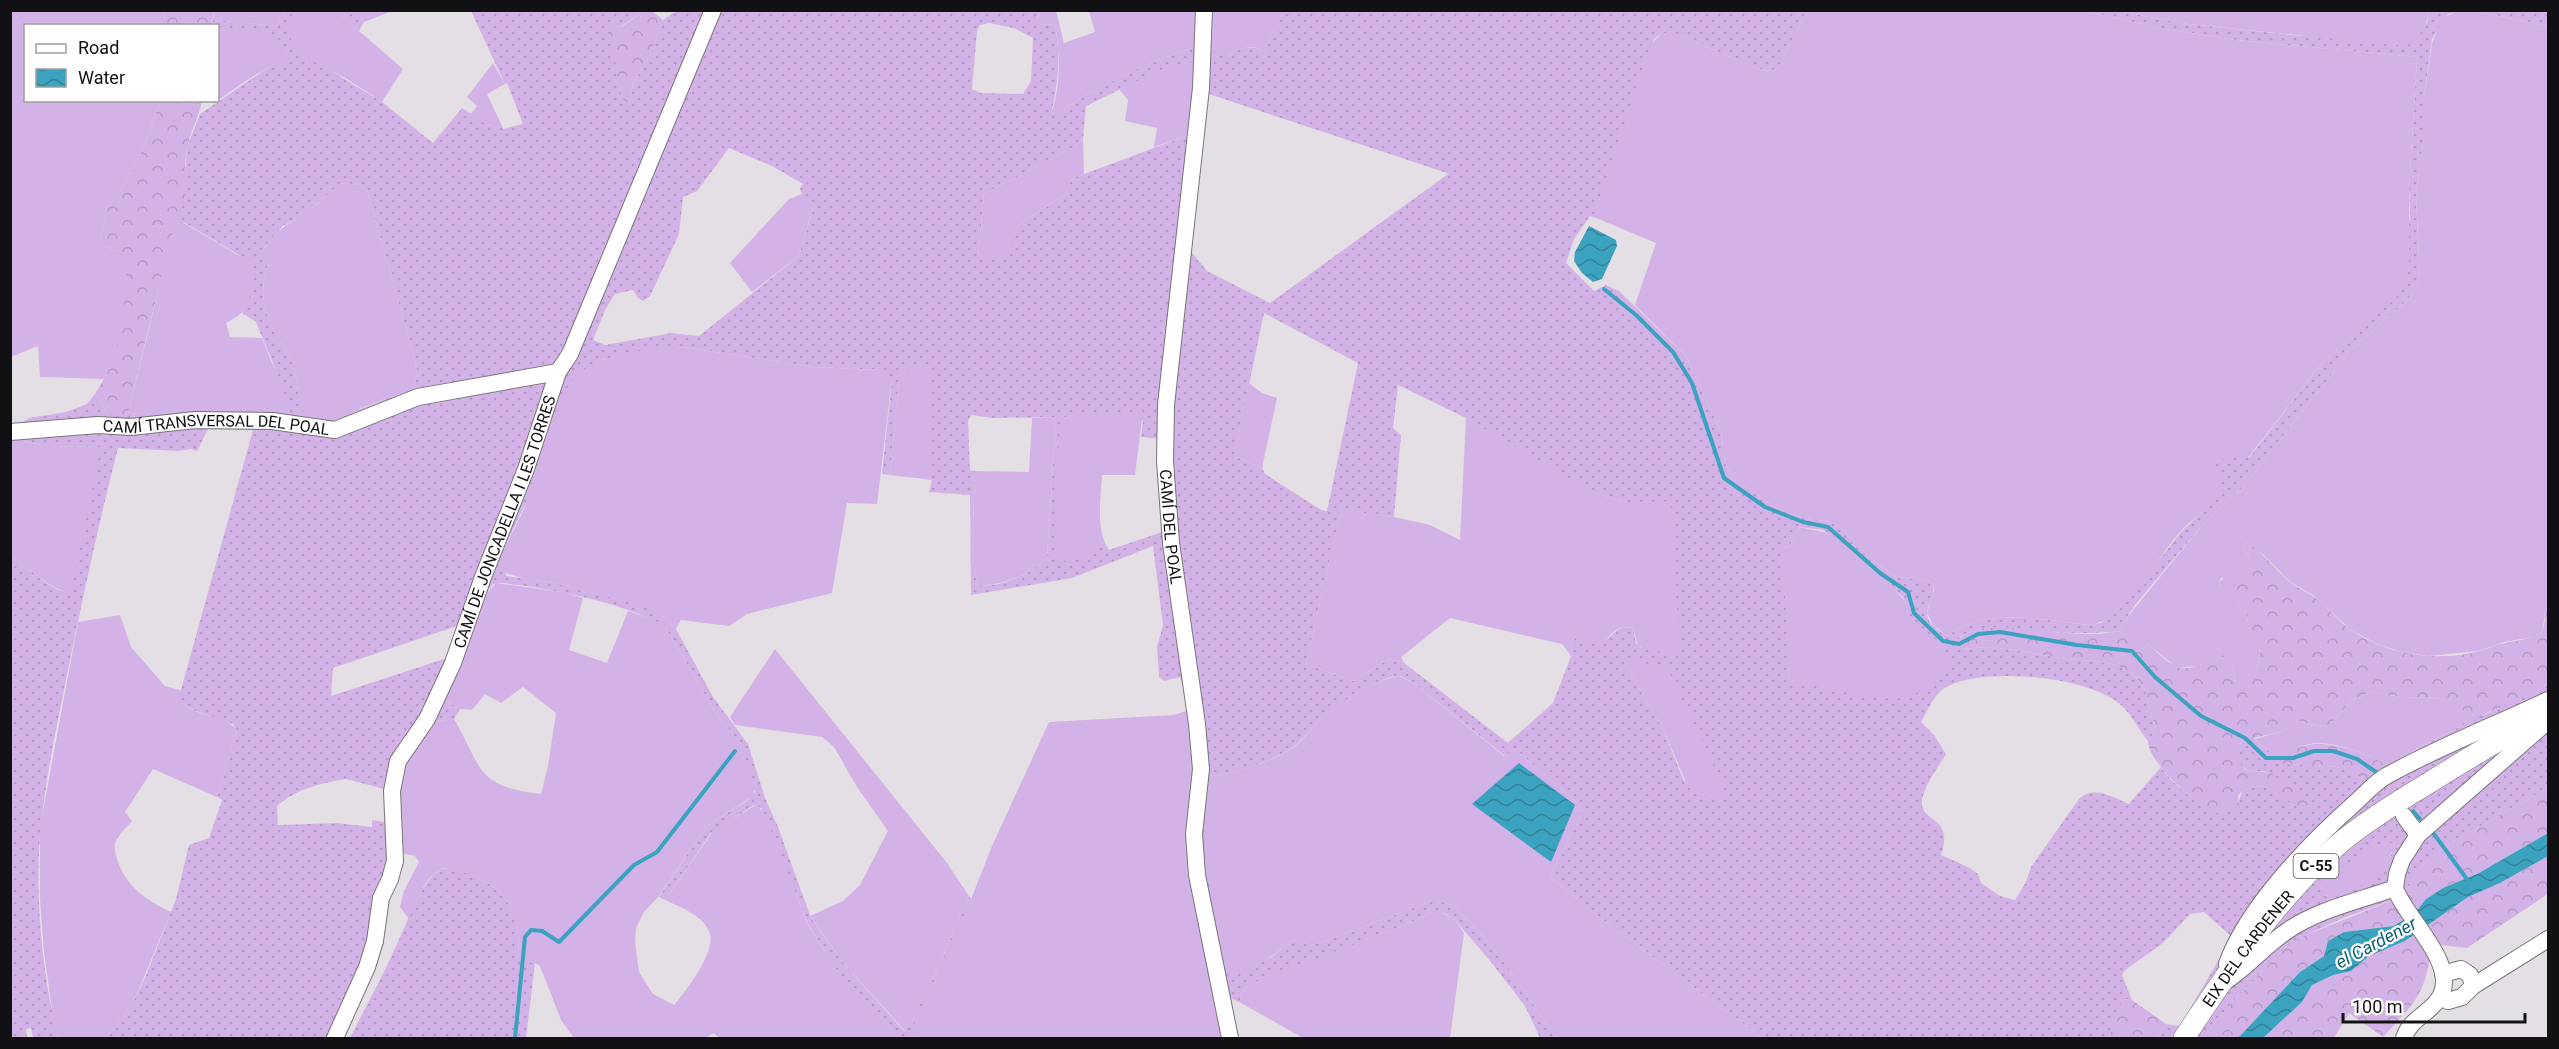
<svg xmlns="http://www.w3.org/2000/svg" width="2559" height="1049" viewBox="0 0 2559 1049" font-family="Roboto,sans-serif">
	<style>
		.grass { fill: url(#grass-dots); fill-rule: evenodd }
		.forest { fill: url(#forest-crowns) }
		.garden { fill: #d3b3e7 }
		.water { fill: url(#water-waves) }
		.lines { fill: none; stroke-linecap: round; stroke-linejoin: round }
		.stream { stroke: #3ba3bf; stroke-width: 4 }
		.minor-casing { stroke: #78757a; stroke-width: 18 }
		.major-casing { stroke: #78757a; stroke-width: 22 }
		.minor { stroke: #fff; stroke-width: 16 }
		.major { stroke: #fff; stroke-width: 21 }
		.labels { text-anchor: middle; stroke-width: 4.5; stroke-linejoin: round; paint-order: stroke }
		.shield { fill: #fff; stroke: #585859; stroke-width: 1.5 }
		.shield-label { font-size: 15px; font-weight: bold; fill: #111012 }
		.street-label { font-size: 16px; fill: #111012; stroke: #fff }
		.water-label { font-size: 18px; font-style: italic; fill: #0d6276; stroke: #fff }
	</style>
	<defs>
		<pattern id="grass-dots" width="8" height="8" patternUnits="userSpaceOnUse" patternTransform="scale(1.5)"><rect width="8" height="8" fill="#d3b3e7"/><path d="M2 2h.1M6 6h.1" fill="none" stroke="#b499c5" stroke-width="1.8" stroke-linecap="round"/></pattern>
		<pattern id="forest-crowns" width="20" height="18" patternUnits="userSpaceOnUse" patternTransform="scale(1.5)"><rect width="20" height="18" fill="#d3b3e7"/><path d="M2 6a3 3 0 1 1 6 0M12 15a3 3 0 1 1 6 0" fill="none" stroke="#b499c5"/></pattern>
		<pattern id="water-waves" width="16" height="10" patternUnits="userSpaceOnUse" patternTransform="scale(1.5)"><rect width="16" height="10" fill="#3ba3bf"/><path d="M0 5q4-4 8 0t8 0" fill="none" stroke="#30839a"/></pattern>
	</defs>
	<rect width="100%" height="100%" fill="#e3dfe5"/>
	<!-- grass -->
	<g class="grass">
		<polygon points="2541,10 2548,12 2548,26 2475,11"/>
		<path d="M285 11H297L293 14 333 72 382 102 433 143 462 108 490 126H502L503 129 523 124 507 83 505 84 471 11H643L622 26 610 27 622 98 632 101 630 96 633 84 650 55 663 20 676 11H1041L1037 18 1040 24 1055 25C1061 55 1058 85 1051 114L1057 113C1101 86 1146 61 1196 47L1197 11H1213L1214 51 1229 55C1241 47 1255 43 1265 54L1269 39 1285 11H1807L1779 67 1771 71 1756 68 1674 33H1662L1654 39 1596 210V218L1590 216 1574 239 1566 263 1594 291 1606 285 1619 291 1686 356 1721 432 1725 463 1733 479 1778 509 1800 517 1831 522 1841 528 1872 559 1896 577 1927 580 1933 584C1937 606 1910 614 1947 636 1988 606 2042 620 2089 625L2101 623 2145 578 2181 532 2209 506 2214 462 2227 458H2249L2320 365 2397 296 2410 216 2409 188 2417 57 2236 40 2164 29 2085 11H2118L2188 24 2302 36 2427 23 2429 11H2460L2448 14 2432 39 2424 98V136L2416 193 2420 284 2404 303 2350 351 2242 488 2204 523 2135 605 2125 620 2120 631C2096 634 2071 633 2046 632 2017 630 1988 621 1960 637L1962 649C2000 645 2024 652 2061 658 2084 662 2113 658 2132 674 2144 684 2148 695 2150 710 2152 728 2163 723 2148 741 2139 730 2131 714 2121 705 2088 676 1986 667 1948 686 1935 692 1928 710 1921 722L1934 735 1946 754C1938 768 1925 783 1922 800 1919 824 1955 814 1941 855L1970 868 1978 874 1981 883 2000 896 2015 900 2026 882 2031 867 2079 799C2095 785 2112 797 2129 804L2161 767C2173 785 2201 807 2221 814L2238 804 2242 791 2261 785 2311 812C2299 801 2287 783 2273 775 2255 765 2249 781 2233 755L2238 743 2247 745C2268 772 2306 762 2336 767 2346 768 2354 774 2362 779L2386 770 2423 745 2456 729 2473 715 2486 714 2548 684V788L2443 847 2422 866 2409 886 2395 899 2341 919 2306 935 2288 945 2234 1000 2203 1038H2157L2166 1024 2180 1026 2232 937 2204 912 2190 914 2163 943 2125 970 2122 975 2132 1000 2125 999 2108 1038H1762L1587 908 1550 876 1581 816 1582 809 1577 803 1515 749 1505 756 1415 684C1411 682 1404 677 1399 676 1382 674 1333 709 1319 721 1310 729 1303 740 1293 747 1268 764 1237 772 1207 777L1269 959 1293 940 1307 944H1317L1432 901H1442L1455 907 1482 935 1507 966 1556 1038H1540L1525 1006 1491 962 1455 920 1444 913H1432L1397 928 1247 986 1240 995 1241 1003 1230 998 1239 1038H1223L1187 871 1185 836 1190 807 1189 710 1180 677 1164 681 1159 677 1157 647 1163 625 1153 546 1072 578 971 595 970 495 929 492 932 480V366L899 379 890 475 882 474 892 380 881 370 813 367 683 347 604 359 578 375 564 395 548 435 529 497 497 562 507 576 556 583 650 608 661 614 676 629 713 697 748 744 765 798 778 827 811 918 844 964 905 1032 936 972 969 896 971 899 913 1036 921 1038H900L836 969 807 922 761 808 754 805 711 833 665 900 659 897 699 837 713 822 748 800 755 792 739 742 715 712 666 628C637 605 537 585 499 583L493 584 488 591 444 699 460 709 454 719 431 722 401 853 341 1038H106L134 1001 147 973 176 899 189 845 209 838 222 800 217 797 237 731 233 724 193 710 182 703 179 697 253 430 208 429 197 451 191 449 179 451 118 448C99 522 83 596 68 670 58 721 46 774 41 827 34 888 42 980 59 1038H33L31 1028 26 1029 27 1038H11V556C29 567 44 585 64 592L101 447 47 446 14 439 11 444V426L18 425 29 418 66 412 87 404 95 394 108 414 191 412 275 368 256 322 242 313 250 294 251 262 185 223H179L174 226 183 202 187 147 200 114 263 71 281 62 292 61 281 42 231 30 218 31V26L212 25 213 20 277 26ZM989 23 1014 28 1033 38 1031 81 1023 94 981 93 972 89 977 31 980 25ZM1135 82 1186 136 1071 179 1067 193 1019 225 1013 236 978 258 984 194 1076 146 1083 139 1086 106ZM1209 94 1447 173 1448 174 1270 303 1207 271 1188 248ZM729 148 772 166 803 184 800 188 803 197 814 204 799 256 699 336 671 333 605 345 593 340 605 310 615 294 633 290 638 298 643 301 650 296 679 234 683 197 697 191ZM341 183 361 185 368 193 415 361 417 373 413 391 390 397 361 409 307 417C297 403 298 380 293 364 289 353 282 345 276 335 263 312 259 289 268 264L260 257 265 246 283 226 306 213ZM1264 313 1358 363 1327 511 1321 510 1265 474 1262 468 1234 456ZM1398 385 1466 418 1576 483 1593 492 1623 502 1641 648 1636 643 1633 628C1613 625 1617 636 1603 640 1593 644 1585 638 1575 638L1572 640 1571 656 1553 703 1508 743 1404 663 1389 659 1353 681 1306 664 1341 511 1394 517 1401 435 1393 428ZM971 415 993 418 1056 417 1047 558C1031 573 1002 588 979 585 968 566 975 496 975 471L970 470 968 421ZM1061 417 1143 421 1141 437 1160 439 1162 532 1109 550 1106 545 1078 558ZM1799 527 1823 530 1831 535 1903 597 1909 616 1919 630 1944 645 1908 698 1879 697 1790 680 1783 547 1789 548ZM457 626 447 658 331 696 333 668ZM1623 660 1729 800 1696 793 1683 779 1664 731ZM346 779 388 790 385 822 372 820V827L337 823 278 825 277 806C298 788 319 784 346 779ZM2380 844 2392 853C2382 875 2374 879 2353 888 2343 893 2336 896 2325 896L2321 888 2332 874Z"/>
		<polygon points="336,11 348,11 364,22 359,31"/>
		<path d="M450 868C499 879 525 908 517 960L535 963 526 1038H350L386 968 420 893 433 875 441 869Z"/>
	</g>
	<!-- forest -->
	<g class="forest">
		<polygon points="163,11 214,11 212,25 166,25"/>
		<polygon points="643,11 652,11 663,20 650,55 633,84 630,96 633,101 626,102 622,98 609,27 623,26"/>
		<path d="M160 101H202C199 117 190 132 187 149 183 166 188 186 183 204 161 273 145 343 128 414H108L95 394C125 350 120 301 119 251L99 245 107 208 124 185 144 147Z"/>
		<path d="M2246 542C2264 552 2274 569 2290 582 2298 589 2309 592 2317 599 2329 608 2338 621 2351 630 2390 657 2447 664 2491 647 2502 642 2538 639 2542 631 2547 622 2544 610 2548 600V684L2514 702 2479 716 2466 713 2442 699 2428 697 2407 698 2372 692 2352 700 2330 725 2323 727 2298 721 2280 732 2254 738C2280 768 2296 741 2323 744 2345 746 2366 753 2385 764V770L2366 780C2355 776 2347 768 2336 767 2305 762 2268 772 2247 745L2238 743 2234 755 2245 770 2271 773 2310 800 2315 804 2311 813 2261 785 2242 791 2238 796 2239 807 2233 808 2221 814C2202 812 2147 762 2148 741 2163 723 2152 728 2150 710 2148 695 2144 684 2132 674 2113 658 2084 662 2061 658 2024 652 2000 645 1962 649L1955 646 1958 639C1982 621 2014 629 2042 631 2060 633 2079 634 2097 634 2108 634 2119 629 2129 632 2149 639 2162 664 2183 668 2198 670 2210 653 2225 655L2232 662 2235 682 2257 670 2260 649 2251 633 2245 611 2239 602 2220 589 2219 582 2224 578H2241L2253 565 2243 547Z"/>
		<polygon points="2548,788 2548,833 2479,873 2443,888 2426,899 2415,913 2394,926 2344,932 2328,941 2324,956 2300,972 2238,1038 2203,1038 2234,1000 2288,945 2306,935 2395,899 2409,886 2422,866 2443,847"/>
		<path d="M2548 856V894L2467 948 2441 945 2431 952C2424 998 2413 1004 2383 1037L2349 1013 2334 1038H2263L2302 1002 2312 985 2333 975 2351 971 2369 956 2405 941 2468 897 2500 883Z"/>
		<path d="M2125 999 2132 1000 2166 1024 2157 1038H2108C2114 1027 2117 1006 2125 999Z"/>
	</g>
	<!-- garden -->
	<g class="garden">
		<path d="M11 10 163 11 166 25 26 26V100L160 101 144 147 124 185 107 208 99 245 119 251 128 259C123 297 124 345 104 379L40 377 38 346 11 357Z"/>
		<path d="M297 10 336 11 403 69 382 102C370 94 358 86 345 78 324 66 267 44 297 10Z"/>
		<path d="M2460 10 2475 11 2548 26V600L2542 631 2538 636 2504 642 2478 651 2428 656 2402 652 2377 644 2351 630 2313 595 2290 582 2264 555 2246 542 2243 547 2253 565 2251 575 2241 578H2221L2219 582 2220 589 2237 600 2244 608 2251 633 2260 648 2257 670 2246 690 2239 689C2230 678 2238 659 2222 655L2195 666 2178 668 2137 636 2120 631 2125 620 2204 523 2242 488 2350 351 2404 303 2420 284 2416 193 2424 136V98L2432 43 2442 18Z"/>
		<polygon points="214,11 214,10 285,11 277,26 213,20"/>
		<polygon points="348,11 348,10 392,11 364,22"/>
		<path d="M1041 11H1056L1064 43 1095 32 1089 11H1197L1196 47C1146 61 1101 86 1057 113L1051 114C1061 87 1060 54 1055 25L1040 24 1037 19Z"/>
		<path d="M1213 11V10L1285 11 1269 39 1265 55C1253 38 1238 53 1224 56L1214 51Z"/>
		<path d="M2085 11 2164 29 2236 40 2417 57 2409 188V267L2402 286 2397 297 2320 365 2248 458H2227L2214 462C2220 473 2226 484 2218 496 2209 510 2192 519 2181 531 2157 557 2126 621 2090 625 2042 620 1988 606 1947 636L1933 625 1927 613 1934 590 1933 584 1927 580 1896 577 1872 559 1841 528 1831 522 1800 517 1778 509 1733 479 1725 463 1721 432 1686 356 1635 305 1656 243 1596 218V210L1651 44 1662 33H1674L1756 68 1771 71 1779 67 1807 11Z"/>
		<path d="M2118 11 2429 10V11C2427 24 2419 42 2405 46L2188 24Z"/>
		<path d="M231 30C245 31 267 29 279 40 285 46 287 55 293 61 265 64 241 85 218 100V31Z"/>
		<polygon points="1195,62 1186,136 1154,147 1157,128 1125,121 1128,100 1119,89 1171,65"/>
		<path d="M493 63 505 84 487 94 502 126C490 129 480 121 470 115L477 106 467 97Z"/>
		<polygon points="1083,139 1084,174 1071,179 1067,193 1019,225 1013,236 1010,259 978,258 984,194 1076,146"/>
		<path d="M342 183 361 185 368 193 415 361 417 373 413 391 390 397 336 418H307C297 403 298 380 293 364 289 353 282 345 276 335 263 312 259 289 268 264L260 257C272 228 295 222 317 204 326 197 333 187 342 183Z"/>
		<polygon points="802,194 814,203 799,256 752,292 730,263 789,199"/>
		<path d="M182 222 236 254 250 260C254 273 252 302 242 312 238 317 231 320 226 323L230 337 262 338 290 408V417L191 412 128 414 174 226Z"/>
		<path d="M683 347 813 367 881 370 892 379 877 504 847 503 832 593 747 614 729 626 681 620 676 629 663 616 652 609 556 583 526 579 498 571 497 562C508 540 521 518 529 496 541 462 555 387 586 368 614 351 651 350 683 347Z"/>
		<polygon points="932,366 932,480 890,475 899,379 902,369"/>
		<polygon points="1249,383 1262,393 1277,398 1262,468 1234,456"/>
		<path d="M1143 411 1135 475H1102C1101 497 1096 524 1106 545 1092 552 1074 565 1058 559L1054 549 1060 417Z"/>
		<path d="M1056 417 1047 558C1031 573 1002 587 979 585 968 565 975 496 975 471L1029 472 1032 418Z"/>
		<path d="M1466 418 1593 492 1623 502 1671 501 1680 657 1638 646 1633 628C1611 624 1614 639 1599 642 1590 644 1583 638 1575 638L1572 640 1571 656 1562 644 1450 618 1401 657 1404 663 1389 659 1353 681 1306 664 1341 510 1394 517 1430 525 1460 540Z"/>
		<path d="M14 439 47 446 101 447 71 592C53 593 28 566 11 556L10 444Z"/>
		<path d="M1799 527 1829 533 1895 590 1904 600 1909 616 1917 627 1944 645 1951 665C1946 674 1916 696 1906 698 1875 702 1822 687 1790 680L1782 547 1789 548Z"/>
		<path d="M496 583 563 592 583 598 569 650 607 663 628 611 655 620 666 628 715 712 739 742 755 785 753 796 713 822 699 837 659 896 644 912 636 928 635 942 639 972 653 994 674 1005C686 991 715 953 710 934 705 916 680 907 665 900L714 830 756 805 764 812 807 923 837 970 900 1038H719L714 1033 705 1038H574L561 1020 540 966 535 963 517 960C524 917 506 884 463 872 456 870 448 866 441 869 423 879 417 902 409 919L400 907 404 891 419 862 415 856 401 853 398 808 405 763 431 722 454 719C483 768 474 786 541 794L548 766 556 713 523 687 501 703 485 694 472 710 460 709 444 699 484 597Z"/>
		<path d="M120 615 131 647 165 686 183 691 179 697C190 720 225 711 237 731L217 797 153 769 125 812 132 821C127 827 117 836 115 844 114 849 116 857 118 862 128 888 146 900 171 912L134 1001 106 1038H59L53 1017 44 952 40 900V827L78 622Z"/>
		<polygon points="775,649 947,863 969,896 936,972 906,1032 844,964 810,916 843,901 860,885 888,831 857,787 834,747 822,737 735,725 730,717"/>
		<polygon points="1623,660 1667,667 1730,801 1696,793 1688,787 1664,731"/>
		<path d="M1399 676 1415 684 1504 756 1515 749 1577 803 1582 809 1581 816 1550 876 1587 908 1762 1038H1556L1507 966 1482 935 1455 907 1442 901H1432L1317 944H1307L1293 940C1278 952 1242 982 1222 969 1211 901 1200 846 1207 777 1237 772 1268 764 1294 747 1302 741 1309 731 1316 724 1338 703 1370 681 1399 676Z"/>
		<path d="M2372 692 2407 698 2428 697 2442 699 2473 715 2456 729 2423 745 2385 770V764C2366 753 2343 745 2321 743 2294 742 2283 768 2255 739L2280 732 2297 721 2323 727 2330 725 2352 700Z"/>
		<polygon points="1189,710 1195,762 1185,836 1187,871 1223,1038 921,1038 912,1036 911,1031 971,899 992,846 1049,722 1174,715"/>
		<path d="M2384 842 2392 843C2394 856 2382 875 2370 882 2366 885 2361 885 2357 887 2345 892 2334 900 2321 894 2317 877 2370 850 2384 842Z"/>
		<polygon points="1441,912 1455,920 1464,933 1450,1038 1303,1038 1241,1003 1240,995 1249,984 1397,928 1432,913"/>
	</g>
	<!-- water -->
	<g class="water">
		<polygon points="1589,226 1616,240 1617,246 1602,279 1593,282 1582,273 1574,261 1575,252"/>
		<polygon points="1519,763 1575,805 1551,862 1472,804"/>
		<polygon points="2548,833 2548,856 2500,883 2468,897 2405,941 2369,956 2351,971 2333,975 2312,985 2302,1002 2263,1038 2238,1038 2300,972 2324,956 2328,941 2344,932 2394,926 2415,913 2426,899 2443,888 2479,873"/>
	</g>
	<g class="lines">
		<!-- stream -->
		<g class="stream">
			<polyline points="1604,289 1636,315 1673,352 1692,383 1724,478 1765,507 1803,522 1828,527 1880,573 1908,592 1914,613 1943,641 1959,644 1978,634 2000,632 2077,645 2132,651 2155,677 2201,716 2245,738 2266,758 2293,758 2314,751 2333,751 2357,759 2379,774"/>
			<polyline points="2413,811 2420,819"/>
			<polyline points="2434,834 2469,882"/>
			<polyline points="515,1038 525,937 531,930 542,931 559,942 634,865 657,852 735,751"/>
		</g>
		<defs>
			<g id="minor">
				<path id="s1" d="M1204 10 1201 88 1166 405 1165 461 1171 543 1197 724 1201 769 1194 834 1197 875 1230 1038"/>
				<path id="s2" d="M10 432 98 425 131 427 195 420 272 421 335 430 418 397 558 372"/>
				<polyline points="2404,816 2418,835"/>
				<path d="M2227 964C2247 907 2311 842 2356 802 2366 793 2376 781 2388 775 2439 747 2495 725 2548 700"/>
				<polyline points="2443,974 2461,969 2470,975 2473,986"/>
				<path d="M2226 981C2248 966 2265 946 2287 931 2319 909 2359 901 2395 888"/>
				<polyline points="2440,997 2448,1001 2462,997 2473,986 2548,939"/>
				<path id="s3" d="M335 1038 367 967 375 941 381 898 390 879 395 861 392 791 398 761 427 719 453 663 483 577 526 469 558 372 570 354 713 10"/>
				<path d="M2404 1038C2410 1018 2430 1014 2440 997 2459 964 2405 918 2395 888L2397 874 2402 860 2418 835 2548 721"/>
			</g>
			<g id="major">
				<path id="s4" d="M2184 1038C2229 970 2277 897 2340 843 2366 821 2397 802 2427 784 2467 759 2507 735 2548 712"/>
			</g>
		</defs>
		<!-- minor casing -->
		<use href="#minor" class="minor-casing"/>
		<!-- major casing -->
		<use href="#major" class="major-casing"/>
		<!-- minor -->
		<use href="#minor" class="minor"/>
		<!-- major -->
		<use href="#major" class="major"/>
	</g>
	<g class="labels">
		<!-- shield labels -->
		<rect class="shield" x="2293.5" y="854" width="45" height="24" rx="4.5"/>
		<g class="shield-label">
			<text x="2316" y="871">C-55</text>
		</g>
		<!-- street labels -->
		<g class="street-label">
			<text dy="6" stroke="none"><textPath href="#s2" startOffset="207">CAMÍ TRANSVERSAL DEL POAL</textPath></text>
			<text dy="6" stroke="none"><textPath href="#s3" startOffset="552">CAMÍ DE JONCADELLA I LES TORRES</textPath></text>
			<text dy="6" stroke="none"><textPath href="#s1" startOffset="519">CAMÍ DEL POAL</textPath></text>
			<text dy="6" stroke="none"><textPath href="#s4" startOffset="110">EIX DEL CARDENER</textPath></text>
		</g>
		<!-- water labels -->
		<g class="water-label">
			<text transform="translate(2376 943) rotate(-28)" y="6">el Cardener</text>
		</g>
	</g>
	<!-- border -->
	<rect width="2559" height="1049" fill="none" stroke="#111012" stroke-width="24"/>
	<!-- legend -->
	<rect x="24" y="24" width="195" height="78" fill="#ffffff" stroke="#a09fa0" stroke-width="1.5"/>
	<rect x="36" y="44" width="30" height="9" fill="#ffffff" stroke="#a09fa0" stroke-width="1.5"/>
	<text x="78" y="54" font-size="18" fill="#111012">Road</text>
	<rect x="36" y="69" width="30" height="18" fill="url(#water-waves)" stroke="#a09fa0" stroke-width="1.5"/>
	<text x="78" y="84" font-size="18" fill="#111012">Water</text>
	<!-- scale -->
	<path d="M2343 1013v9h182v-9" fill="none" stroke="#111012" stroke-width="3"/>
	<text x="2352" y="1013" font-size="18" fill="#111012" stroke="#ffffff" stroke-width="4.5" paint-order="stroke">100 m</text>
</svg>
